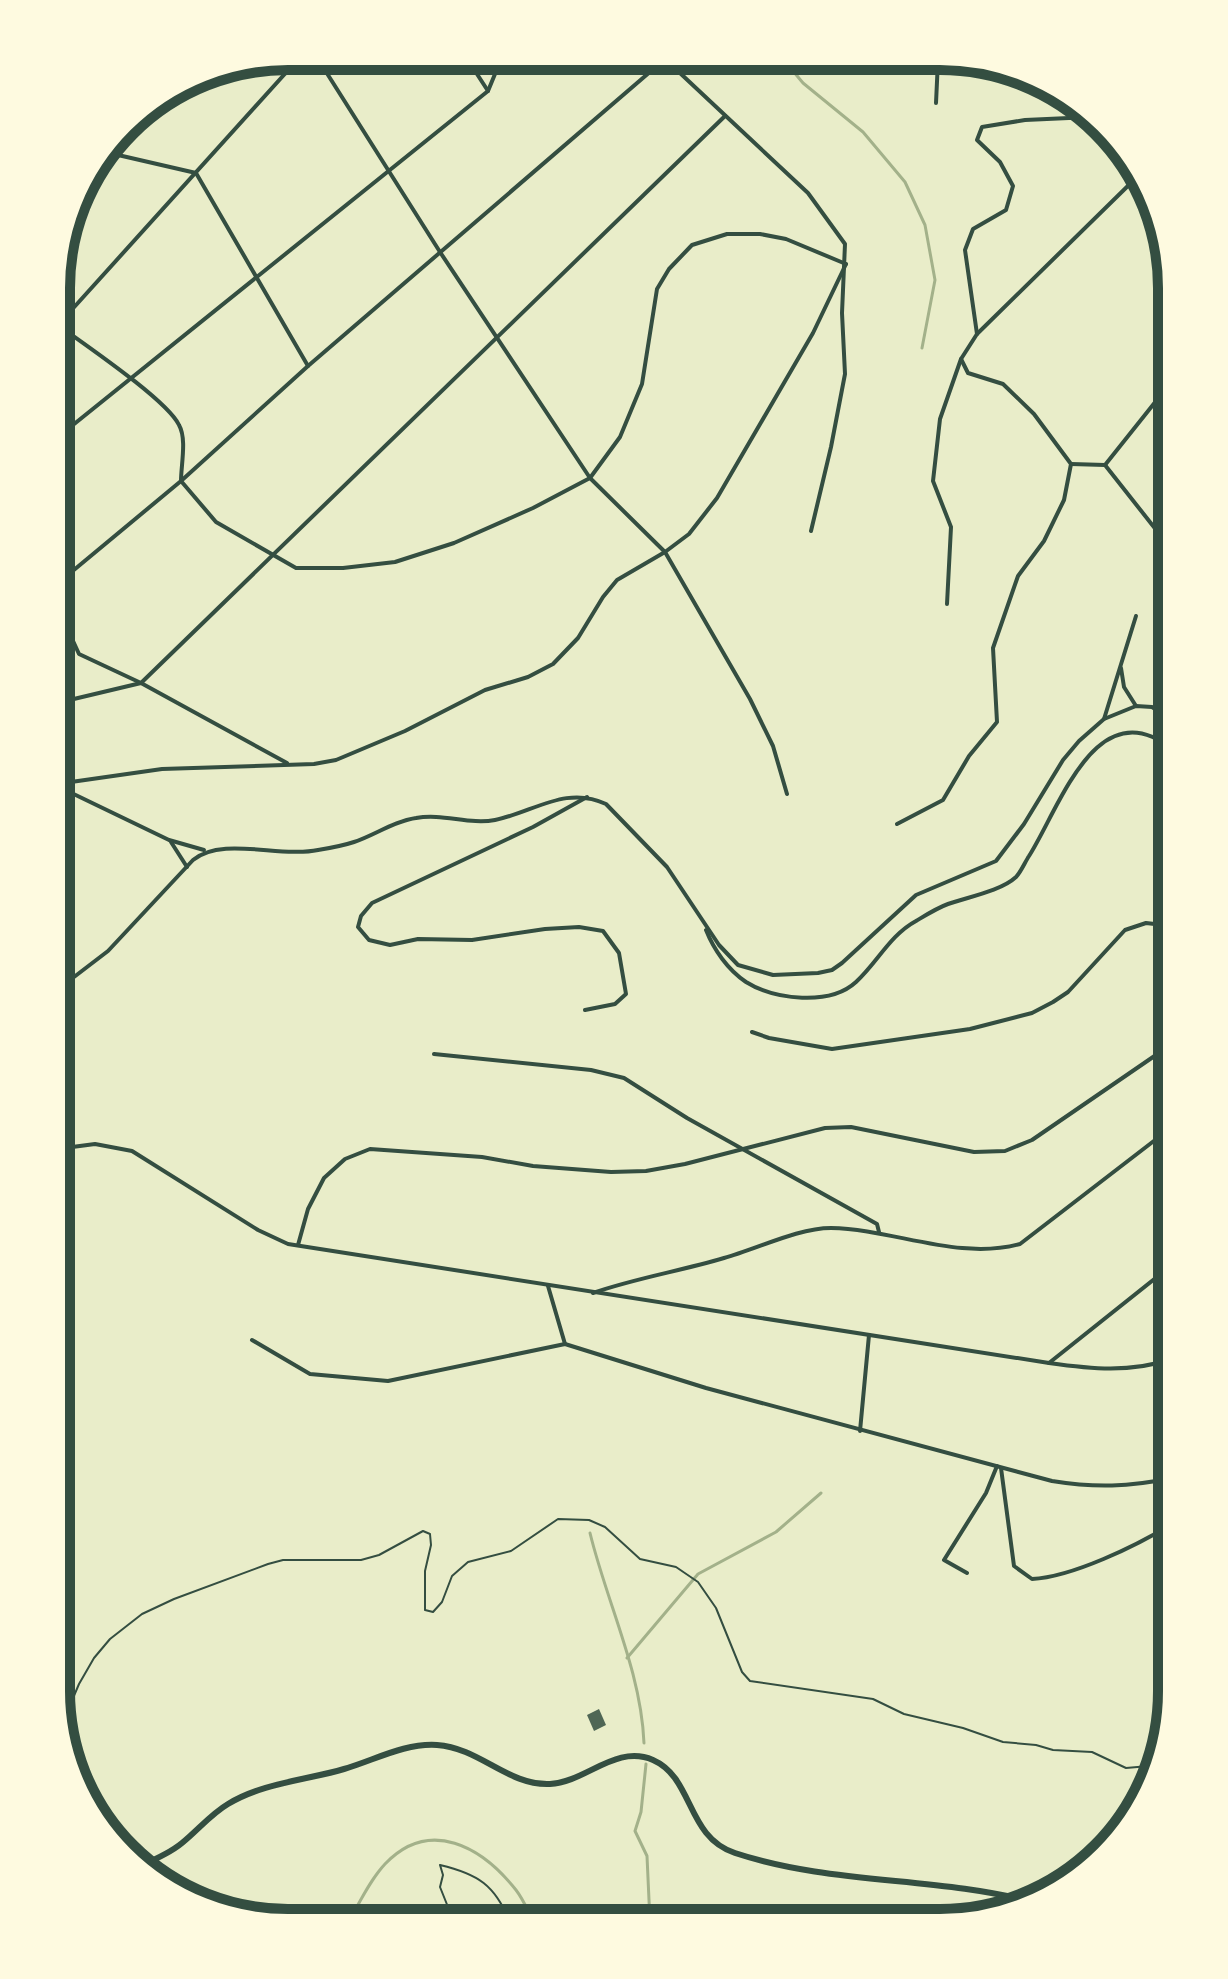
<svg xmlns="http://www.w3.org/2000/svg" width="1228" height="1979" viewBox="0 0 1228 1979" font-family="'DM Sans',sans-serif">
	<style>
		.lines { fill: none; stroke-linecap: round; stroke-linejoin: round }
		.stream { stroke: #a3b18a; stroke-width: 3 }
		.building { fill: #4f6655 }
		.path { stroke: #344e41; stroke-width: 2 }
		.minor { stroke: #344e41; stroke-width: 4 }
		.secondary { stroke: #344e41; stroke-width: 6 }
		.rim { fill: none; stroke: #344e41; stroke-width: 10 }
	</style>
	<rect width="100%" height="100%" fill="#e9edc9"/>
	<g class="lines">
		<!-- stream -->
		<g class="stream">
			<polyline points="783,59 803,83 863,132 905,182 925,225 935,280 922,348"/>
			<path d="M590 1533C607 1603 641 1671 644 1743"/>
			<polyline points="627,1658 698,1574 776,1532 821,1493"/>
			<polyline points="646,1764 641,1812 635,1831 647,1856 650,1922"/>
			<path d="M349 1921C360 1902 370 1880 385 1864 430 1817 482 1847 516 1890 523 1899 528 1911 534 1922"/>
		</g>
	</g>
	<!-- building -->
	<polygon class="building" points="599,1709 606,1725 594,1731 587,1715"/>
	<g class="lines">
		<!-- path -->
		<g class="path">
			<polyline points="62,1724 79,1684 94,1658 110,1639 142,1614 174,1599 268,1564 283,1560 361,1560 379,1555 423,1531 430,1534 431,1545 425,1571 425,1610 433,1612 442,1602 452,1576 468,1562 511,1551 558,1519 589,1520 605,1527 640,1559 676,1567 698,1582 716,1608 742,1672 750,1681 873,1699 904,1714 963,1728 1003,1742 1036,1745 1053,1750 1092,1752 1126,1768 1149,1766"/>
			<path d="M454 1922 440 1887 443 1875 440 1865C478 1874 495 1885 510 1922"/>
		</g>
		<!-- minor -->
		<g class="minor">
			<polyline points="316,56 440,252 590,478 665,552 750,699 773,746 787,794"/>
			<polyline points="466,57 488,91"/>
			<polyline points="665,59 808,193 845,244 842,313 845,374 831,447 811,531"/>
			<polyline points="936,103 938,60"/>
			<polyline points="105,152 196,173 308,366"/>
			<path d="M58 325C84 344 167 400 179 425 187 439 181 465 181 481L216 522 296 568H343L395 562 454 543 533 508 590 478 620 437 642 384 657 289 669 269 692 245 727 234H760L786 239 846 264"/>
			<polyline points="58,325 301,56"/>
			<polyline points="977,334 965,250 973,229 1006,210 1013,186 1000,162 977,140 982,127 1025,120 1091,117"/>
			<polyline points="58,437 488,91 502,57"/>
			<polyline points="1071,464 1105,465 1172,550"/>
			<polyline points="1105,465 1172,381"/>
			<polyline points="57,584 181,481 308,366 665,59"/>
			<polyline points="947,604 951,527 933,481 940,419 961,359 977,334 1137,177"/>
			<polyline points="57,606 79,654 141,683 287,763"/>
			<polyline points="1121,668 1124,687 1136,706"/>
			<polyline points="57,703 141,683 725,116"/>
			<polyline points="1104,719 1136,616"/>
			<polyline points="1167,747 1172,776"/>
			<polyline points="57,784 162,769 314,764 336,760 405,731 485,690 528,677 553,664 578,638 603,597 617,580 665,552 689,534 717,498 813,333 846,264"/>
			<polyline points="57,786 169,840 204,850"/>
			<polyline points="897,824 943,800 969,756 997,722 993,648 1018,576 1044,541 1064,500 1071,464 1034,414 1003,384 968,373 961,359"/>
			<polyline points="171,842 187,867"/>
			<path d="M706 930C714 950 728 970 746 982 775 1000 830 1006 856 982 877 963 890 935 916 921 926 915 937 908 948 904 968 897 1001 891 1016 877 1021 872 1025 862 1029 856 1060 807 1097 689 1172 749"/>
			<path d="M57 990 108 951 193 860C222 836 280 858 318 850 330 848 342 846 354 842 375 835 394 821 416 818 443 813 469 825 495 820 534 812 566 785 606 804L667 867 719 945 738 965 773 975 818 973 832 970 842 963 916 895 996 861 1024 824 1063 760 1079 741 1104 719 1136 706 1152 707 1172 720"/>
			<polyline points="585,1010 615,1004 626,994 619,953 603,931 579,927 545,929 472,940 418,939 390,945 369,940 358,927 361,916 372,903 533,827 587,797"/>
			<polyline points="752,1032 769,1038 832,1049 970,1029 1032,1013 1053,1002 1068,992 1125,930 1146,923 1172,926"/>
			<polyline points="434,1054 591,1070 624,1078 687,1118 877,1224 879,1232"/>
			<path d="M57 1149 95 1144 132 1151 258 1230 288 1244 1049 1363C1091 1369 1130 1373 1172 1359"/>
			<polyline points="298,1245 308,1209 324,1178 345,1159 370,1149 482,1157 533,1166 611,1172 646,1171 685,1164 825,1128 851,1127 974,1152 1005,1151 1032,1140 1172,1044"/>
			<polyline points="548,1286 565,1344"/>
			<path d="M593 1293C636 1278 681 1271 724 1258 757 1249 798 1228 831 1228 893 1229 958 1261 1020 1244L1172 1127"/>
			<path d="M252 1340 310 1374 388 1381 565 1344 706 1388 1052 1481C1095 1488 1129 1487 1172 1478"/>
			<polyline points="1049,1363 1172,1265"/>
			<polyline points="860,1431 869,1335"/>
			<path d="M1001 1468 1014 1566 1032 1579C1072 1577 1136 1546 1172 1524"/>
			<polyline points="967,1573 944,1560 986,1493 997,1466"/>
		</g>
		<!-- secondary -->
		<path class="secondary" d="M140 1866C154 1860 170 1853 182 1843 198 1830 211 1814 228 1804 262 1783 307 1780 344 1769 375 1760 404 1743 437 1745 480 1748 508 1786 550 1784 586 1782 616 1744 653 1760 694 1778 686 1837 735 1853 832 1885 935 1876 1033 1902"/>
	</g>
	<!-- crop -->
	<path d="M0 0H1228V1979H0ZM288 70H940A218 218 0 0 1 1158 288V1691A218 218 0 0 1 940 1909H288A218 218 0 0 1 70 1691V288A218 218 0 0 1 288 70Z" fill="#fefae0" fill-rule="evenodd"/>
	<path class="rim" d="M288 70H940A218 218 0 0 1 1158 288V1691A218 218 0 0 1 940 1909H288A218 218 0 0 1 70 1691V288A218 218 0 0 1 288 70Z"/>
</svg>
